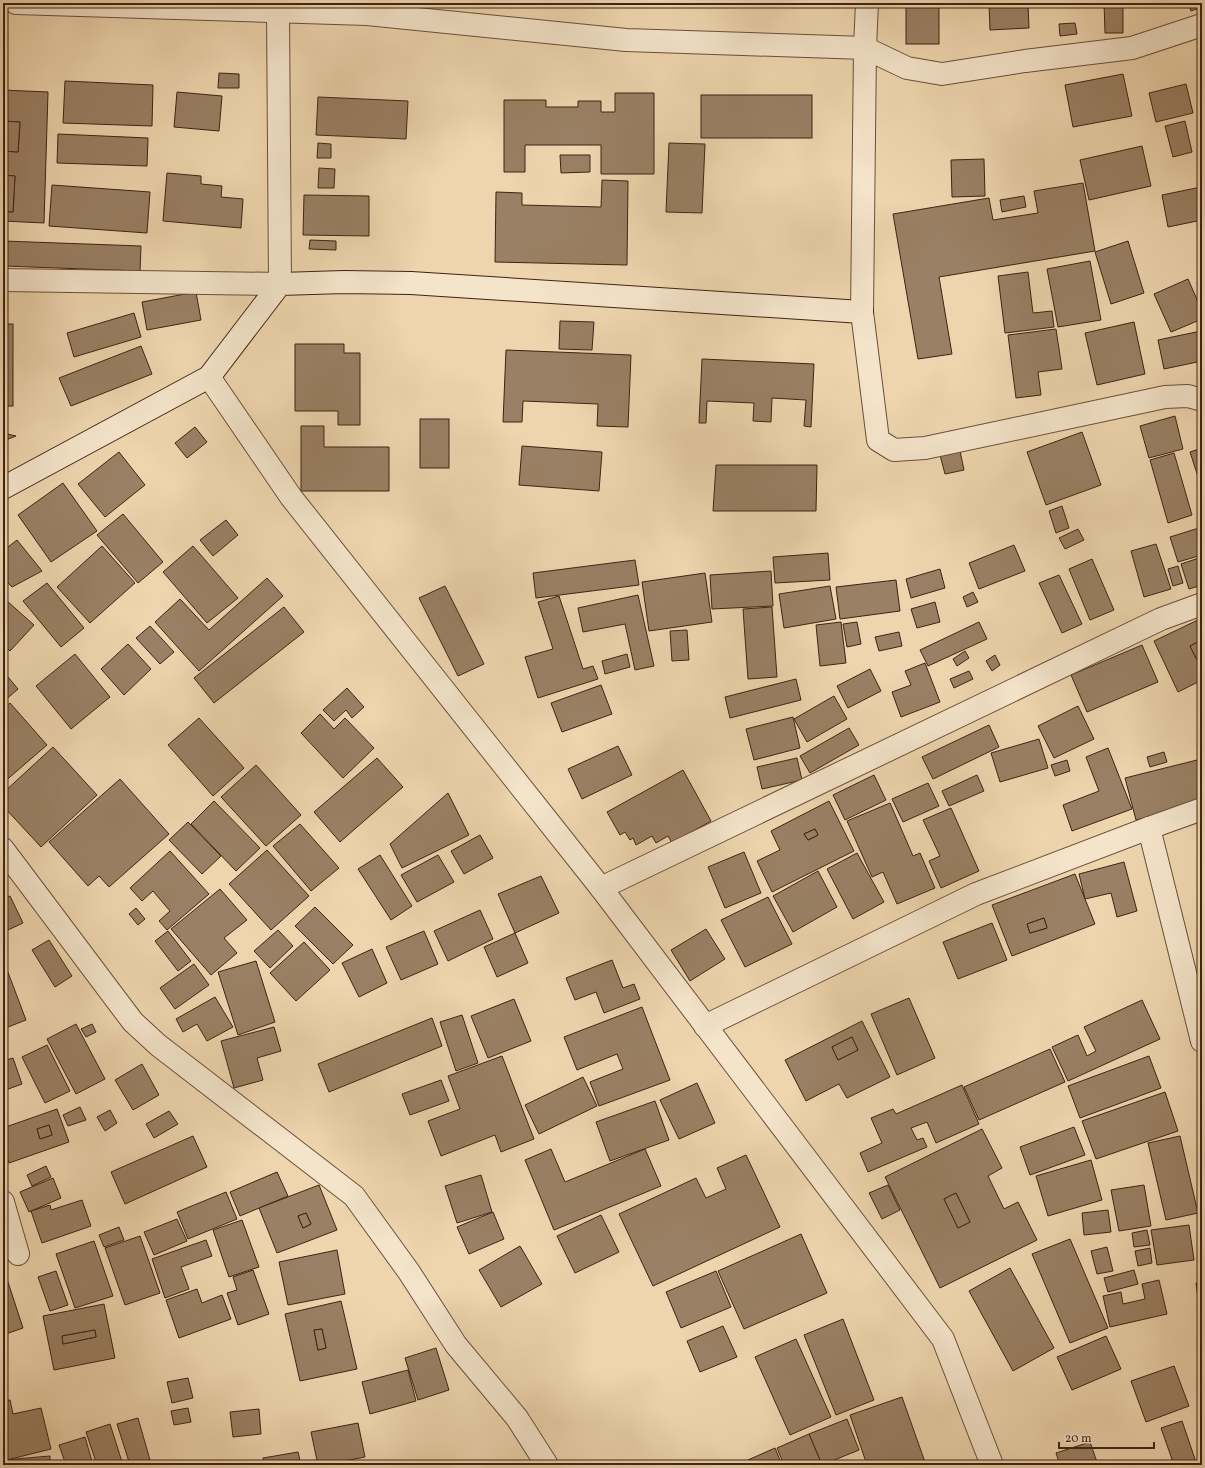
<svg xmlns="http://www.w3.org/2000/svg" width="1205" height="1468" viewBox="0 0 1205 1468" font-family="Vollkorn,serif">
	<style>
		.building { fill: #9a8064; stroke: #3f2314; fill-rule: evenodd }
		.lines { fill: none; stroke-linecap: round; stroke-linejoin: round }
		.street-casing { stroke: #6b503a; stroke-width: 24 }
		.secondary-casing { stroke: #3f2314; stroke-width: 24 }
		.street { stroke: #f4e4ca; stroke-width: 22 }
		.secondary { stroke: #f4e4ca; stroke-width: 22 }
	</style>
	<rect width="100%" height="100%" fill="#eed5ae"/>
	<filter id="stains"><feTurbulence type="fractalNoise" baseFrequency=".005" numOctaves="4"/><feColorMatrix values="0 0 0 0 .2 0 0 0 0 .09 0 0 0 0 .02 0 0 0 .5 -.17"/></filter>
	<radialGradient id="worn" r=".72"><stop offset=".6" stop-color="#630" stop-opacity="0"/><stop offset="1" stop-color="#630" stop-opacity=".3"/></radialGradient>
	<!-- building -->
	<g class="building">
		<rect x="906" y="3" width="33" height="41"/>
		<polygon points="989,3 1028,3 1029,28 990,30"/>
		<polygon points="1104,3 1123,3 1123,33 1105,33"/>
		<polygon points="1188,3 1202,3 1202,7 1191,11"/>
		<polygon points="1075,23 1077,34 1060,36 1059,24"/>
		<polygon points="219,73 239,74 239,88 218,88"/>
		<polygon points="1123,74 1132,116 1073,127 1065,85"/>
		<polygon points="65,81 153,85 152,126 63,123"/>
		<polygon points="1186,84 1193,113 1156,122 1149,93"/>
		<polygon points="3,90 48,92 44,223 3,221 3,211 13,212 15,176 3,175 3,151 18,152 20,122 3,121"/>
		<polygon points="177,92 222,96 219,131 174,127"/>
		<polygon points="615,93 654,93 654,174 601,174 601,145 525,145 525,172 504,172 504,100 546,100 546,107 578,107 578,101 601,101 601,112 615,112"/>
		<rect x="701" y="95" width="111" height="43"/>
		<polygon points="318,97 408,101 406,139 316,135"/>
		<polygon points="3,121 20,122 18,152 3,151"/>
		<polygon points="1185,121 1192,152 1173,157 1165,126"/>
		<polygon points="58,134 148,138 147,166 57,163"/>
		<polygon points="318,143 331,144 331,158 317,158"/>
		<polygon points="669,143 705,144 702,213 666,212"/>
		<polygon points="1142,146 1151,186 1089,200 1080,160"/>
		<polygon points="560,155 590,155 590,172 561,173"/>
		<polygon points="984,159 985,196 952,197 951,160"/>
		<polygon points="319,168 335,169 334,188 318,188"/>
		<polygon points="167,173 201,176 201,184 222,186 221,197 243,199 241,228 163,221"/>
		<polygon points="3,175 15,176 13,212 3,211"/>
		<polygon points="602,180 628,181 627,265 495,262 496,192 522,193 522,205 601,207"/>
		<polygon points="1083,183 1095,251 939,277 952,354 918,359 893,214 989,198 993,220 1038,213 1034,191"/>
		<polygon points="52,185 150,192 147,233 49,226"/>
		<polygon points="1201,187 1202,220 1168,227 1162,195"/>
		<polygon points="304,195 369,196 369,236 303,235"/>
		<polygon points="1024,196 1026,207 1002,212 1000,200"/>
		<polygon points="310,240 336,241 336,250 309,249"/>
		<polygon points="3,241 141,246 140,271 3,266"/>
		<polygon points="1128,241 1144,293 1111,304 1095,252"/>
		<polygon points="1090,261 1101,320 1058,327 1047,269"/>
		<polygon points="1028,272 1033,313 1052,311 1054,327 1005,333 998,276"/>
		<polygon points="1188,279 1202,311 1202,319 1171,332 1154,294"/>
		<polygon points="196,292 201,320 147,330 142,302"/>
		<polygon points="134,313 141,337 74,357 67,333"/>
		<polygon points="560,321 594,322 592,350 559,349"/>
		<polygon points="1134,322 1145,374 1097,385 1085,333"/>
		<rect x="3" y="324" width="10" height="82"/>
		<polygon points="1056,329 1062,369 1038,372 1041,395 1016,398 1008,335"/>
		<polygon points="1201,331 1202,361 1164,369 1158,340"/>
		<polygon points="295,344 344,344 344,353 360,353 360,425 338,425 338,411 295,411"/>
		<polygon points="141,346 152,374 71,406 59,378"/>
		<polygon points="506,350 631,355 628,427 597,426 598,404 523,401 522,422 503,422"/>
		<polygon points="702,359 814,364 811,427 804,426 806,400 772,398 771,422 753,421 754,403 707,401 706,423 699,423"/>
		<polygon points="1175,416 1183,449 1149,458 1140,426"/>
		<rect x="420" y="419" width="29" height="49"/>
		<polygon points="301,426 324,426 324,447 389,447 389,491 301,491"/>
		<polygon points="195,427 207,442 187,458 175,443"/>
		<polygon points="1082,432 1101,485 1046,505 1027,452"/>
		<polygon points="3,433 16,436 3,441"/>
		<polygon points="522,446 602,452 599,491 519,485"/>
		<polygon points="1202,448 1202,489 1190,452"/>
		<polygon points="960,451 964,470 945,474 940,455"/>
		<polygon points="119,452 145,485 105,517 78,484"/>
		<polygon points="1174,453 1192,515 1168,523 1150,460"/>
		<polygon points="716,465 817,465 816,511 713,511"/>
		<polygon points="63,483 97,531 51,562 18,515"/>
		<polygon points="1062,506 1069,528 1056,533 1049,511"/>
		<polygon points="123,514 163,562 138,583 97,535"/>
		<polygon points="226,520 238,535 213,556 200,540"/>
		<polygon points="1202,527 1202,555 1178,562 1170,537"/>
		<polygon points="1078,529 1084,540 1065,549 1059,538"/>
		<polygon points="17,540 42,571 12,587 3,578 3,551"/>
		<polygon points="1156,544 1171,589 1144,597 1131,551"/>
		<polygon points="1014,545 1025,571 979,589 969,563"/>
		<polygon points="102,546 135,583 90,623 57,587"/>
		<polygon points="193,546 238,598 207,623 163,572"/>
		<polygon points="828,553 830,580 775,583 773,557"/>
		<polygon points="1202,557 1202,585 1189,589 1181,564"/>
		<polygon points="1092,559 1114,610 1090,620 1069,569"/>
		<polygon points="635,560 639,585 536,598 533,573"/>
		<polygon points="1178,566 1183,583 1173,586 1168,569"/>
		<polygon points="940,569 945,588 911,598 906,579"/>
		<polygon points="771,571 773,606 712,609 710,575"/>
		<polygon points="705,573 712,622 649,631 642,582"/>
		<polygon points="1059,575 1082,624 1062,633 1039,583"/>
		<polygon points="267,578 283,596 199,671 155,622 180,599 209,630"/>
		<polygon points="896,580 900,611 840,619 836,587"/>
		<polygon points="47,583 84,628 61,647 23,601"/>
		<polygon points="445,586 484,664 458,676 419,598"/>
		<polygon points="830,586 836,619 784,628 779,594"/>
		<polygon points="973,592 978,602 967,607 963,597"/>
		<polygon points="638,595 654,666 635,670 625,624 583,632 578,608"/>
		<polygon points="559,596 583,669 593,666 598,679 538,698 525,657 553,649 538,602"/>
		<polygon points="7,601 34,625 10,651 3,644 3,605"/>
		<polygon points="935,602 940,622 917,628 911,609"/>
		<polygon points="284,607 304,632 214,703 194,678"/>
		<polygon points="772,607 777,677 748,679 743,609"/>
		<polygon points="1202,618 1202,640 1190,646 1197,660 1202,658 1202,680 1178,692 1154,641"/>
		<polygon points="841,622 846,663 820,666 816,625"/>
		<polygon points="857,622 861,644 847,647 843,624"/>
		<polygon points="979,622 987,639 928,666 920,650"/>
		<polygon points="150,626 174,652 160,664 136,638"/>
		<polygon points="687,630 689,660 672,661 670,631"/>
		<polygon points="899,632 902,646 879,651 875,637"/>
		<polygon points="1202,640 1202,658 1197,660 1190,646"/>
		<polygon points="128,644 151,669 124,695 101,669"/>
		<polygon points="1142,645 1158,682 1087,712 1071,675"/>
		<polygon points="965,651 969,658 957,666 953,659"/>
		<polygon points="75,654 110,697 71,729 36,686"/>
		<polygon points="627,654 630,667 605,674 602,661"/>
		<polygon points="995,655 1000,665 992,671 986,661"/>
		<polygon points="925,663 940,702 901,717 892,692 911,685 905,671"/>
		<polygon points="870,669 881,691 848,708 837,686"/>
		<polygon points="3,671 18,689 3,702"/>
		<polygon points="969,671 973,679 954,688 950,679"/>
		<polygon points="796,679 801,700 730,718 725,697"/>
		<polygon points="601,685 612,714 562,732 551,703"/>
		<polygon points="347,688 364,707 352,718 346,710 334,721 323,710"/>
		<polygon points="834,696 847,719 807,742 794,719"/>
		<polygon points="10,703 47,745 3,783 3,709"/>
		<polygon points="1078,706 1094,739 1054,758 1038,726"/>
		<polygon points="320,714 334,729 345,718 374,748 343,778 301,733"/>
		<polygon points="793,717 800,748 754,760 746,729"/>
		<polygon points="199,718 244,768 213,796 168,745"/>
		<polygon points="989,725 999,747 933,779 922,757"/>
		<polygon points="849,728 859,745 810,773 800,756"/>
		<polygon points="1039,739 1048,768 1000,782 991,753"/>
		<polygon points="1202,745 1202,760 1197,747"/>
		<polygon points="618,746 632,775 582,799 568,769"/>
		<polygon points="53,747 97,795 41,847 3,806 3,793"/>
		<polygon points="1108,748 1132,809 1072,831 1063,805 1099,791 1086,757"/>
		<polygon points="1164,752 1167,762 1150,767 1147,757"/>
		<polygon points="377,758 403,787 340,842 314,812"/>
		<polygon points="797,758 802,780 762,789 757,767"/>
		<polygon points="1201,759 1202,803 1136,820 1125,778"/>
		<polygon points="1067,760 1070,771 1055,776 1051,765"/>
		<polygon points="256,765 301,815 266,846 221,797"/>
		<polygon points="683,770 711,821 672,843 668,836 656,843 652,836 636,845 633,838 630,840 625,832 620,835 607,812"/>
		<polygon points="874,775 886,800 845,820 833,795"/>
		<polygon points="977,775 984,791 949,806 942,791"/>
		<polygon points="120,779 169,834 109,887 99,876 88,886 49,842"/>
		<polygon points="928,783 939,806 903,822 892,799"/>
		<polygon points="448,793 469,835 402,868 390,844"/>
		<polygon points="214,801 260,848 236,871 191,824"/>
		<path d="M829 801 854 851 772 892 757 861 780 850 771 831ZM815 829 818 835 808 840 804 834Z"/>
		<polygon points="890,803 913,856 920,853 935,888 897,904 883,872 872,877 847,821"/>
		<polygon points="951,808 979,871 941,888 929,861 940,856 923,820"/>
		<polygon points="188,822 221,856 202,874 169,840"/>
		<polygon points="300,824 339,868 311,891 273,846"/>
		<polygon points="815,829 818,835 808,840 804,834"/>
		<polygon points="480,835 493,858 464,874 451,851"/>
		<polygon points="267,850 309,896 271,930 229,884"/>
		<polygon points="170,851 209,894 167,930 159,921 170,911 153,891 142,901 130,888"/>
		<polygon points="744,852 761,893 725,908 708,867"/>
		<polygon points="857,853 884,902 853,919 827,869"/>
		<polygon points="380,855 412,906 391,920 358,869"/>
		<polygon points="438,855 454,882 417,902 401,875"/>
		<polygon points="1124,862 1137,911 1117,917 1111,893 1085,899 1079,874"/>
		<polygon points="818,871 837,907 793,932 773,896"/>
		<path d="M1075 874 1095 924 1012 956 992 905ZM1044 918 1047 928 1030 933 1027 924Z"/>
		<polygon points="541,876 559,913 515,933 498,894"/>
		<polygon points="220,889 247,920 224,938 237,953 211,975 171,929"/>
		<polygon points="10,896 23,923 8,930 3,920 3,899"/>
		<polygon points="768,897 792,944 745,967 721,920"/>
		<polygon points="315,907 353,945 333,964 295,926"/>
		<polygon points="136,908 145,919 138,925 129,914"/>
		<polygon points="480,910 493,939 448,961 434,931"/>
		<polygon points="1044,918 1047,928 1030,933 1027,924"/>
		<polygon points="992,923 1007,960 958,979 943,942"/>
		<polygon points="706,929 725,959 690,981 671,950"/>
		<polygon points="278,930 293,946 270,968 254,951"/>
		<polygon points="168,931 191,961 178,971 155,941"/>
		<polygon points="424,931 438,964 401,980 386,947"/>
		<polygon points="515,933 528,963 497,977 484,947"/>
		<polygon points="49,940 72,976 55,987 32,950"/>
		<polygon points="304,942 330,970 296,1001 270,973"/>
		<polygon points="372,949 387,983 359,997 342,963"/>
		<polygon points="612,960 623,988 634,984 640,999 604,1013 596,992 575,1000 566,978"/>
		<polygon points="256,961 275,1022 238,1035 218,972"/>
		<polygon points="194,964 209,985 175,1009 160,988"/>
		<polygon points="6,967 26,1020 3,1029 3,968"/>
		<polygon points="215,997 233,1027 207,1041 197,1024 183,1032 176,1019"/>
		<polygon points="909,998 935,1058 897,1075 871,1014"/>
		<polygon points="514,999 531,1041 488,1058 471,1016"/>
		<polygon points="1142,1000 1160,1039 1068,1081 1052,1047 1078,1035 1087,1056 1096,1051 1084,1027"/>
		<polygon points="642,1007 670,1080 599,1106 590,1082 623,1069 617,1054 577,1070 564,1037"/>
		<polygon points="462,1015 478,1063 456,1071 440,1022"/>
		<polygon points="432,1018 442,1046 329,1092 318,1064"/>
		<path d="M862 1021 890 1077 847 1098 839 1084 806 1101 785 1060ZM852 1037 858 1050 838 1060 832 1047Z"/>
		<polygon points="76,1024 105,1079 76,1094 47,1039"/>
		<polygon points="92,1024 96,1032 86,1037 81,1029"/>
		<polygon points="274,1027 281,1051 257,1058 263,1080 234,1088 221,1041"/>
		<polygon points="852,1037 858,1050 838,1060 832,1047"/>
		<polygon points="47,1045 70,1091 45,1103 22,1057"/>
		<polygon points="1050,1049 1065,1082 979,1120 964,1087"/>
		<polygon points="502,1056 534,1139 501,1152 495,1135 441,1156 428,1121 460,1109 448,1076"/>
		<polygon points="1149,1056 1161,1088 1080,1118 1068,1086"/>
		<polygon points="13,1058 22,1084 3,1091 3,1061"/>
		<polygon points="142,1064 159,1095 133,1110 115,1080"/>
		<polygon points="583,1077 597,1106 539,1134 525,1105"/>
		<polygon points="441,1080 449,1101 410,1115 402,1094"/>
		<polygon points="697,1083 715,1123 679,1139 660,1100"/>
		<polygon points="962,1085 979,1124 936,1143 927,1122 911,1128 917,1140 923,1138 927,1147 868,1172 860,1153 882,1143 871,1118 893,1109 896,1114"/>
		<polygon points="1165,1092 1178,1131 1096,1159 1082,1121"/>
		<polygon points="655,1101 669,1140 610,1161 596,1122"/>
		<polygon points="80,1107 86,1120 68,1126 63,1115"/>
		<path d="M57 1109 69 1142 9 1163 3 1146V1128ZM49 1125 52 1135 40 1139 37 1129Z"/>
		<polygon points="110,1110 117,1123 105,1131 97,1117"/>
		<polygon points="169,1111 178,1124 154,1138 146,1124"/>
		<polygon points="49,1125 52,1135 40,1139 37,1129"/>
		<polygon points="1074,1127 1085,1155 1030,1175 1020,1147"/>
		<path d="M982 1129 1002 1168 988 1176 1004 1209 1018 1202 1037 1240 940 1288 885 1177ZM956 1193 970 1222 958 1228 944 1199Z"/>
		<polygon points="193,1136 207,1167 125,1204 111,1172"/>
		<polygon points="1180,1136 1198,1213 1166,1220 1148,1143"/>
		<polygon points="551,1149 565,1182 645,1149 661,1186 554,1230 525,1160"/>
		<polygon points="746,1155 780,1227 653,1286 619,1214 696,1178 706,1198 726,1189 717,1168"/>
		<polygon points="1091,1160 1102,1200 1048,1216 1036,1176"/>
		<polygon points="46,1166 51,1177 32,1186 27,1175"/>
		<polygon points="277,1172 288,1196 240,1216 230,1192"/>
		<polygon points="481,1175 492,1212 457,1223 445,1186"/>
		<polygon points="53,1178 61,1198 29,1212 20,1192"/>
		<path d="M319 1185 337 1230 277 1253 259 1208ZM306 1213 311 1224 303 1228 298 1216Z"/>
		<polygon points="888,1185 900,1210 882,1219 869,1193"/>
		<polygon points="1144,1185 1151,1226 1119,1231 1111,1190"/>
		<polygon points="226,1192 237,1219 188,1239 177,1212"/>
		<polygon points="956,1193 970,1222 958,1228 944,1199"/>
		<polygon points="82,1200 91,1226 42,1243 31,1211 50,1205 51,1210"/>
		<polygon points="1108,1210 1111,1232 1084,1235 1082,1213"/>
		<polygon points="493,1212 504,1239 469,1254 457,1227"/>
		<polygon points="306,1213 311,1224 303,1228 298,1216"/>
		<polygon points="601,1215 619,1252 575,1273 557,1236"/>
		<polygon points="177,1219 187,1241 154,1255 144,1232"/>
		<polygon points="242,1220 259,1267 229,1277 213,1230"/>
		<polygon points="1189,1225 1194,1260 1157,1265 1151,1230"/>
		<polygon points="119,1227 124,1240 104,1247 99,1235"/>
		<polygon points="1147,1230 1150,1245 1134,1247 1132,1233"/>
		<polygon points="801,1234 827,1293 744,1329 718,1271"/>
		<polygon points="140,1236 160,1293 125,1305 105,1248"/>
		<polygon points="1070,1239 1108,1328 1070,1343 1032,1254"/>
		<polygon points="206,1240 212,1256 181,1267 189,1289 165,1298 152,1259"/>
		<polygon points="94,1241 113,1296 75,1308 56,1254"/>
		<polygon points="520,1246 542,1284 501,1307 479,1270"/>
		<polygon points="1107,1247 1113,1271 1097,1274 1091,1251"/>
		<polygon points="1150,1248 1152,1263 1138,1266 1135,1251"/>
		<polygon points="337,1250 345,1294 288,1305 279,1262"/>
		<polygon points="1010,1268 1054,1348 1013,1371 969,1291"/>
		<polygon points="4,1270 23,1328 3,1335 3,1271"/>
		<polygon points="253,1270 269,1314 238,1325 227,1293 237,1290 233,1277"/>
		<polygon points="1134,1270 1138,1284 1108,1292 1104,1278"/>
		<polygon points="56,1271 68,1305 50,1311 38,1277"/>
		<polygon points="716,1271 731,1307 681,1328 666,1292"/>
		<polygon points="1159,1280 1167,1314 1110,1327 1103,1296 1121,1292 1123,1304 1145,1299 1142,1284"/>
		<polygon points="1202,1282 1202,1315 1200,1315 1196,1283"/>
		<polygon points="197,1289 202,1303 222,1295 231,1319 179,1338 166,1300"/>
		<path d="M341 1301 357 1369 300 1381 285 1314ZM322 1329 326 1348 318 1350 314 1330Z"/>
		<path d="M104 1304 115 1358 54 1370 43 1316ZM95 1330 96 1337 63 1344 62 1336Z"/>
		<polygon points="843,1319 874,1400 836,1415 804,1335"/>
		<polygon points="723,1326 737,1357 700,1372 687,1341"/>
		<polygon points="322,1329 326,1348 318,1350 314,1330"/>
		<polygon points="95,1330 96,1337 63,1344 62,1336"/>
		<polygon points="1106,1336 1121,1369 1072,1390 1057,1357"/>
		<polygon points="796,1339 831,1417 790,1435 755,1357"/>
		<polygon points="436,1348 449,1390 418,1400 405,1358"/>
		<polygon points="1174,1366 1189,1406 1146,1422 1131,1381"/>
		<polygon points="408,1370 416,1401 370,1414 362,1382"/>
		<polygon points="188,1378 193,1398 172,1403 167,1382"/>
		<polygon points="902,1397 926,1465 867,1465 850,1415"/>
		<polygon points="10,1400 13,1414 41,1408 51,1449 3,1461 3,1401"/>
		<polygon points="188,1408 191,1422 174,1425 171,1411"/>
		<polygon points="259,1409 261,1434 233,1437 230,1412"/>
		<polygon points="138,1418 150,1460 136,1465 130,1465 117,1424"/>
		<polygon points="847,1419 859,1450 822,1465 809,1434"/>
		<polygon points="1182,1421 1197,1465 1174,1465 1161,1428"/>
		<polygon points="358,1423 365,1457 324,1465 318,1465 311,1432"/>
		<polygon points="110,1424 123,1465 97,1465 86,1432"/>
		<polygon points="809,1434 822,1465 784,1465 777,1448"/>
		<polygon points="85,1437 93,1465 66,1465 59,1445"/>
		<polygon points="1090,1442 1098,1465 1060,1465 1056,1453"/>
		<polygon points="775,1448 782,1465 750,1465 748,1460"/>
		<polygon points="298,1452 301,1465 264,1465 263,1458"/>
		<polygon points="50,1456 50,1465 5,1465 4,1460"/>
	</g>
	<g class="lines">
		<defs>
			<g id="street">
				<polyline points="16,3 367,14 626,40 865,48 907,68 942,74 1025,61 1132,48 1202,25"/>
				<polyline points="867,3 865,48 862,312 878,440 894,450 925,448 1165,397 1188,396 1202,400"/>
				<polyline points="3,280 280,284 278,11"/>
				<polyline points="209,377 291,497 601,888 943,1339 992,1465"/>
				<polyline points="1149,828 1202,1041"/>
				<polyline points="3,849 133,1022 158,1045 354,1196 409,1272 456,1345 517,1418 547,1465"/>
				<polyline points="601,888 1161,619 1202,604"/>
				<polyline points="705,1026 976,894 1149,828 1202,809"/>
				<polyline points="3,1202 18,1254"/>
			</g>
			<polyline id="secondary" points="3,488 209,377 280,284 344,282 411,283 862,312"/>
		</defs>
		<!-- street casing -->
		<use href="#street" class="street-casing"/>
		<!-- secondary casing -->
		<use href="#secondary" class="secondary-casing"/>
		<!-- street -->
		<use href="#street" class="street"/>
		<!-- secondary -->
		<use href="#secondary" class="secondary"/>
	</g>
	<!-- margin -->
	<rect width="1205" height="1468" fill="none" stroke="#eed5ae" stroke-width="16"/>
	<rect x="4" y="4" width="1197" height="1460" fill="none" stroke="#3f2314" stroke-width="2"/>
	<rect x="8" y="8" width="1189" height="1452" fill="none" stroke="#3f2314"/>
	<!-- scale -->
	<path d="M1059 1442v6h95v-6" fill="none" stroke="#3f2314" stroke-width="2"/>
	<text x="1065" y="1442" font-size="12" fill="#3f2314" stroke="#f4e4ca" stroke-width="3" paint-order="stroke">20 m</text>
	<rect width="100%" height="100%" filter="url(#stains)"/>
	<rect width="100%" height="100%" fill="url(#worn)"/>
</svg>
